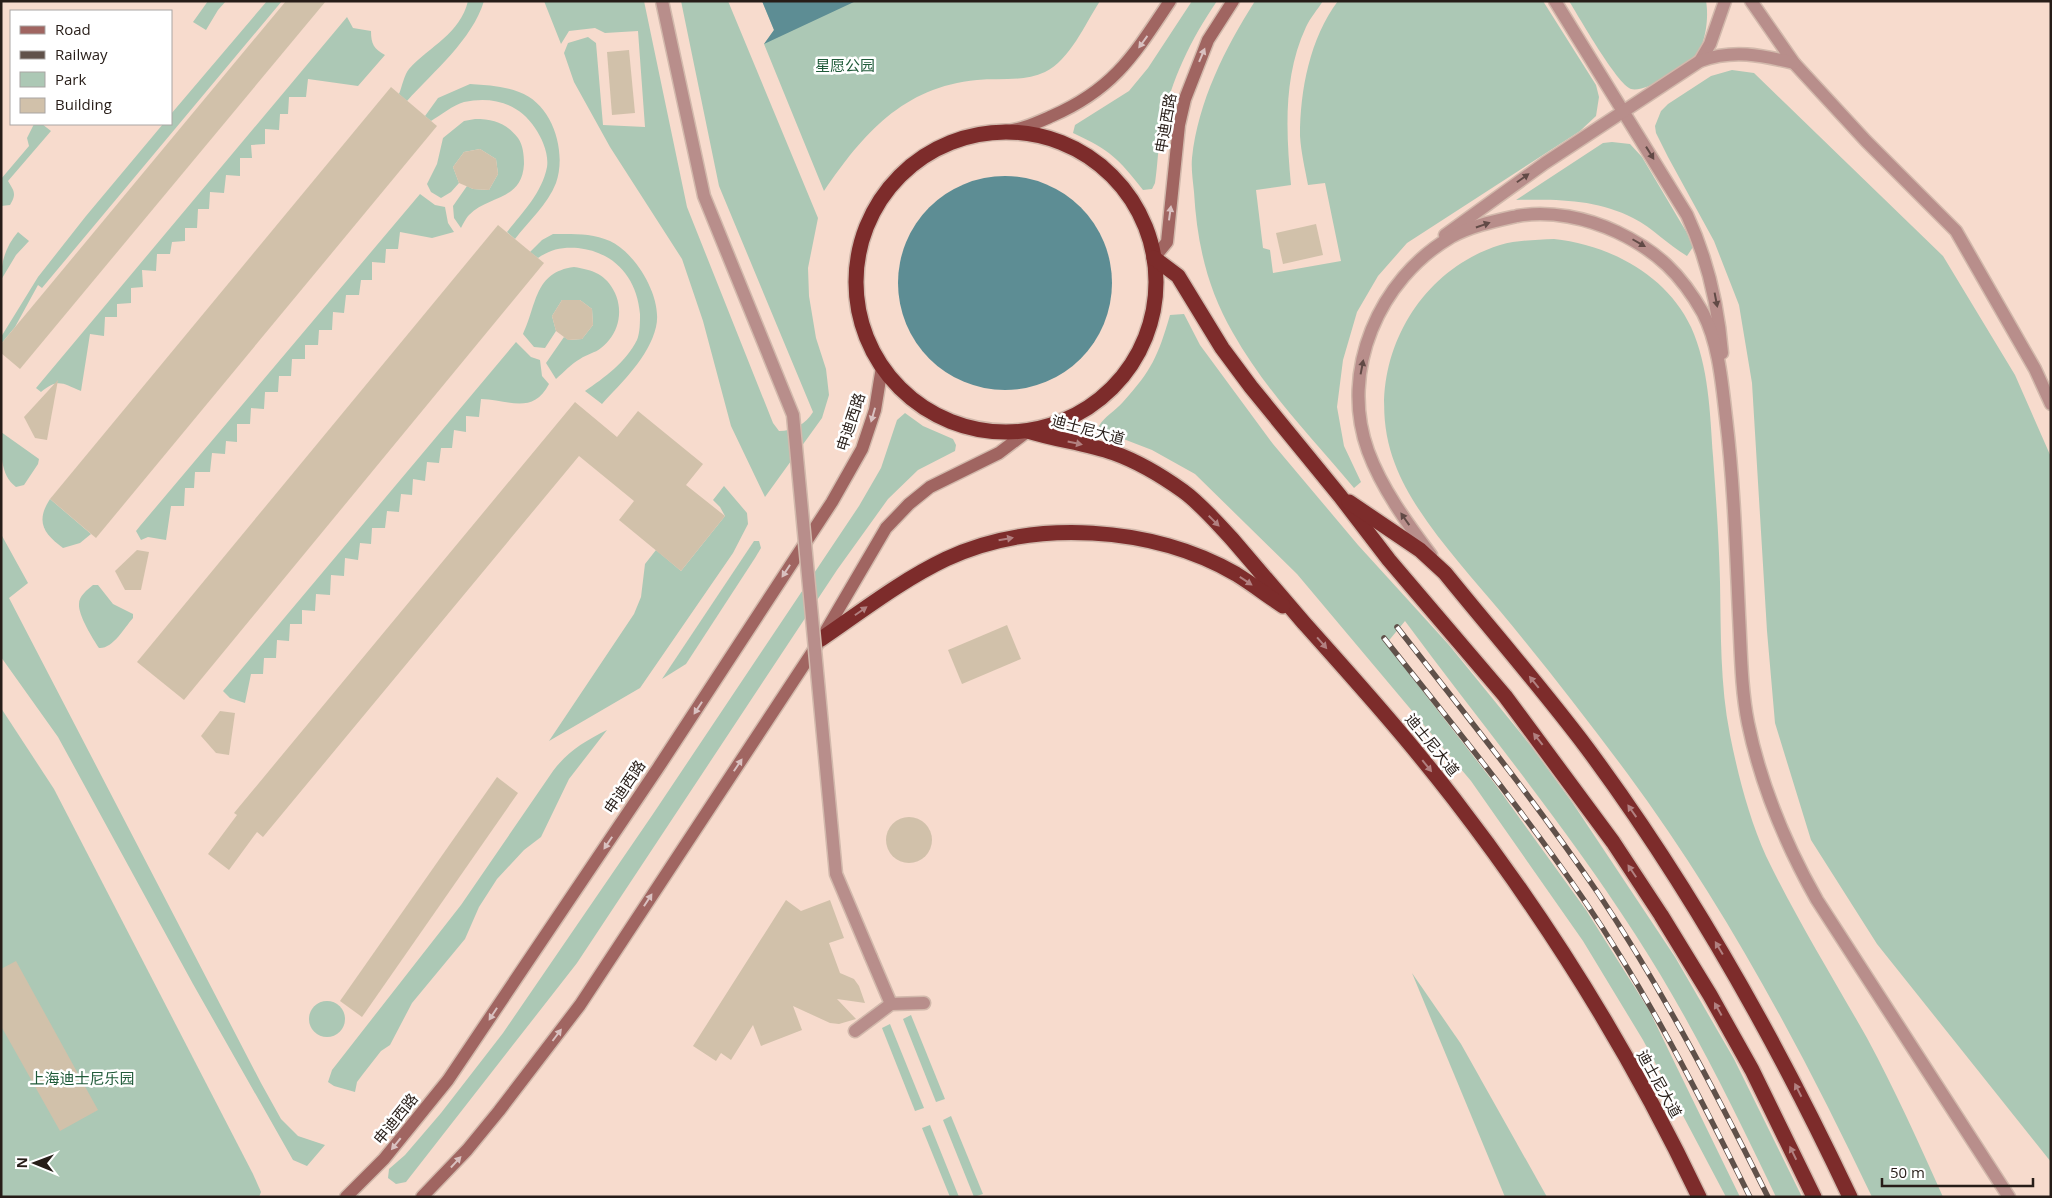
<svg xmlns="http://www.w3.org/2000/svg" width="2052" height="1198" viewBox="0 0 2052 1198" font-family="'Open Sans','Noto Sans SC',sans-serif">
	<style>
		.green { fill: #acc8b5 }
		.water { fill: #5d8d94 }
		.building { fill: #d1c1aa }
		.lines { fill: none; stroke-linecap: round; stroke-linejoin: round }
		.street-casing { stroke: #d2b9ac; stroke-width: 15 }
		.secondary-casing { stroke: #d2b9ac; stroke-width: 15 }
		.highway-casing { stroke: #d2b9ac; stroke-width: 18 }
		.street { stroke: #b88e8b; stroke-width: 12 }
		.secondary { stroke: #a06561; stroke-width: 12 }
		.highway { stroke: #7d2c2b; stroke-width: 15 }
		.rail-casing { stroke: #60514a; stroke-width: 5.5 }
		.rail { stroke: #fff; stroke-width: 4; stroke-dasharray: 11; stroke-linecap: butt }
		.street-bridge-casing { stroke: #d2b9ac; stroke-width: 15; stroke-linecap: butt }
		.street-bridge { stroke: #b88e8b; stroke-width: 12 }
		.oneway { fill: #d9c1c0 }
		.oneway2 { fill: #614a46 }
		.oneway3 { fill: #b18080 }
		.labels { text-anchor: middle; stroke-width: 5; stroke-linejoin: round; paint-order: stroke }
		.park-label { font-size: 15px; fill: #205b3a; stroke: #fff }
		.street-label { font-size: 15px; fill: #271d18; stroke: #fff }
	</style>
	<rect width="100%" height="100%" fill="#f7dbcd"/>
	<!-- green -->
	<g class="green">
		<polygon points="208,1 226,1 218,10 206,30 193,22"/>
		<polygon points="267,1 282,1 42,288 38,285 15,327 1,344 1,337 38,277 86,216 163,124 171,124 171,114"/>
		<path d="M468 1H484C472 40 434 71 407 101L399 94C402 87 404 75 409 69 430 46 460 34 468 1Z"/>
		<path d="M544 1H644L687 207 773 423 779 431C793 431 806 424 813 412L719 186 681 1H728L818 218 808 268 809 296 816 338 826 369 829 395 822 418 765 497 731 426 703 321 682 259 610 147 574 82 564 53 568 43 588 37 596 43 603 125 645 127 638 31 605 33 595 28 569 31 561 44Z"/>
		<path d="M762 1H1100C1085 24 1070 60 1045 72 1024 82 999 78 977 80 903 87 863 134 824 191L764 44 774 30Z"/>
		<path d="M1192 1H1217C1191 39 1171 80 1162 125 1158 144 1158 163 1155 183L1152 189 1143 190C1117 157 1111 151 1073 133L1075 125 1129 91 1148 68Z"/>
		<path d="M1255 1H1323C1318 9 1310 18 1306 27 1283 76 1286 132 1291 185L1256 190 1263 248 1270 250 1273 273 1341 261 1325 183 1308 185C1305 169 1301 152 1300 136 1300 90 1310 38 1338 1H1543L1596 85 1599 97 1596 116 1580 131 1407 243 1378 276 1357 312 1343 360 1337 407 1344 446 1361 482 1354 488C1313 439 1265 390 1233 333 1207 288 1197 243 1194 192 1193 181 1191 169 1192 158 1198 102 1225 48 1255 1Z"/>
		<path d="M1569 1H1706C1709 17 1706 44 1695 57 1687 68 1645 93 1631 89 1617 84 1579 17 1569 1Z"/>
		<path d="M347 17 353 28 371 31C371 44 374 49 385 55L358 86 308 79 306 97H289L288 114H280L279 130 265 129V144L251 145 252 158H240V176L226 175 224 193 210 192 209 209H198L197 228H185V241L172 242 170 254H157L156 271 142 270 143 287 131 288V303L117 304V317H105L104 336 90 334 81 391C62 383 58 378 41 392L36 388Z"/>
		<polygon points="1732,70 1754,73 1943,256 2015,375 2051,457 2051,1162 1877,944 1811,840 1775,723 1767,631 1752,383 1739,305 1714,241 1668,157 1656,133 1655,126 1661,111 1668,104 1711,76"/>
		<path d="M470 84C487 85 503 86 519 92 553 104 567 152 556 183 548 204 528 222 515 239L507 232C522 213 542 193 547 167 549 154 542 138 535 128 519 103 492 96 464 102 453 105 441 115 431 121L425 116 438 98Z"/>
		<path d="M475 119C494 119 506 123 518 138 523 145 524 155 524 164 522 201 489 195 469 215 466 218 463 224 461 228L454 218 453 206 467 186 473 189 489 190 498 174 496 159 480 149 464 152 453 167 459 183 451 192 441 198 431 192 427 184 437 164 443 138 464 121Z"/>
		<path d="M34 124H42L51 131 8 181C14 191 17 194 10 205L1 206V179L29 146 27 138Z"/>
		<path d="M1612 142 1630 144 1642 157 1687 233 1693 247 1687 256C1668 245 1653 228 1633 218 1597 199 1555 199 1516 200L1603 143Z"/>
		<polygon points="420,194 435,205 445,207 448,223 454,232 432,238 400,232 398,249 386,249 385,263 372,262 372,280 361,280 359,295 346,295 344,313 333,312 332,330 319,330 318,345 305,345 305,359 292,359 291,376 279,376 278,392 265,392 264,409 251,408 250,424 237,424 237,442 226,441 225,454 212,453 210,472 195,472 194,488 185,488 184,506 171,506 166,540 148,537 141,540 136,531 140,526"/>
		<path d="M18 232 29 241 16 255 1 280C1 261 6 246 18 232Z"/>
		<path d="M553 234C573 234 592 233 610 241 636 253 663 298 656 327 649 357 622 382 602 404L585 391C604 378 626 362 637 340 640 333 640 322 640 314 637 277 614 252 578 248 562 247 551 249 538 258L530 252 542 240Z"/>
		<path d="M1554 239C1609 245 1666 274 1691 327 1709 367 1710 413 1713 456 1716 498 1719 540 1720 582 1721 632 1720 685 1730 735 1738 775 1749 818 1766 856 1796 918 1833 978 1867 1038 1895 1090 1919 1143 1943 1197H1872C1802 1050 1724 904 1627 773 1586 718 1544 664 1500 611 1465 569 1414 515 1395 464 1361 376 1410 273 1500 245 1517 240 1536 240 1554 239Z"/>
		<path d="M574 267C593 270 606 274 615 293 624 313 618 335 601 348 595 353 587 354 580 359 571 364 564 372 556 379L546 363 564 337 569 340 582 339 593 325 592 309 580 300H562L552 316 556 331 545 348 534 347 523 334C537 305 534 272 574 267Z"/>
		<path d="M1184 314 1200 345 1273 444 1358 545 1449 645 1531 746 1572 802 1675 957 1734 1059 1802 1197H1776C1733 1107 1689 1017 1635 934 1565 825 1482 725 1405 621L1386 644 1495 784 1586 910 1649 1010 1740 1197H1726L1643 1040 1583 941 1471 781 1297 574 1195 474 1152 450 1100 430 1099 426C1104 417 1115 411 1123 402 1152 370 1158 356 1170 315Z"/>
		<path d="M516 342 531 357 540 360 542 376 549 384C533 415 509 400 481 399L479 417 466 416V432L454 430 452 448H441L439 463 427 462 425 481 413 479 412 495 401 494 399 512 387 511 385 528H372L371 544 360 543 358 560 345 558 344 576 331 575 330 595 316 594 315 611 302 610V624H290L289 641 277 640 276 658H264L263 674H251L245 703 230 698 223 691Z"/>
		<polygon points="905,413 923,426 953,439 956,445 955,451 918,470 888,499 837,570 577,963 406,1182 396,1184 388,1178 389,1169 405,1155 441,1113 503,1033 653,814 859,506 881,468 897,420"/>
		<path d="M1 432 39 459 38 464 24 485 16 487C0 475 1 452 1 432Z"/>
		<polygon points="724,486 747,513 748,524 733,553 640,688 549,741 634,614 641,597 645,564 656,550 681,571 725,516 720,507 713,500"/>
		<path d="M50 499 91 534 80 543 63 548C44 534 35 522 50 499Z"/>
		<polygon points="1,534 28,583 9,598 261,1083 281,1119 298,1136 325,1145 307,1166 293,1160 193,984 58,737 1,657"/>
		<polygon points="754,541 759,541 761,548 755,558 686,664 662,679"/>
		<path d="M93 585H98L113 604 133 614V618C124 628 113 649 99 648 93 639 78 615 79 604 79 596 87 590 93 585Z"/>
		<polygon points="1,708 54,789 253,1174 261,1192 259,1197 1,1197"/>
		<path d="M607 730 569 779 541 837 524 850 497 879 479 907 465 939 412 1003 390 1045 381 1051 363 1074 357 1082 355 1092 334 1086 328 1082 332 1070 461 905 553 771C568 751 585 741 607 730Z"/>
		<polygon points="1412,973 1461,1044 1547,1197 1505,1197"/>
		<circle cx="327" cy="1019" r="18"/>
		<polygon points="911,1015 945,1099 936,1102 903,1019"/>
		<polygon points="890,1024 924,1108 915,1111 882,1028"/>
		<polygon points="951,1116 983,1194 974,1197 943,1120"/>
		<polygon points="930,1125 959,1197 950,1197 922,1128"/>
	</g>
	<!-- water -->
	<g class="water">
		<polygon points="762,1 856,1 764,44 774,30"/>
		<circle cx="1005" cy="283" r="107"/>
	</g>
	<!-- building -->
	<g class="building">
		<polygon points="286,1 326,1 20,369 1,353 1,344"/>
		<polygon points="629,50 635,113 612,115 607,52"/>
		<polygon points="391,87 437,126 96,538 50,499"/>
		<polygon points="480,149 496,159 498,174 489,190 473,189 459,183 453,167 464,152"/>
		<polygon points="1316,224 1323,255 1283,264 1276,233"/>
		<polygon points="498,225 544,263 184,700 137,662"/>
		<polygon points="562,300 580,300 592,309 593,325 582,339 568,340 556,331 552,316"/>
		<polygon points="58,380 47,440 35,438 24,417"/>
		<polygon points="575,402 617,437 638,411 703,464 686,485 725,516 681,571 619,520 634,501 579,456 263,837 257,832 229,870 208,854 237,815 234,813"/>
		<polygon points="137,550 149,552 141,590 125,590 115,571"/>
		<polygon points="1007,625 1021,659 962,684 948,650"/>
		<polygon points="220,711 235,713 229,755 216,753 201,736"/>
		<polygon points="497,777 518,793 362,1017 340,1001"/>
		<circle cx="909" cy="840" r="23"/>
		<polygon points="786,900 801,911 830,900 844,938 829,943 840,973 854,979 859,986 865,1003 837,999 856,1019 839,1024 830,1023 793,1006 802,1030 761,1046 753,1025 731,1060 721,1053 716,1061 693,1046"/>
		<polygon points="16,961 98,1110 60,1131 1,1026 1,969"/>
	</g>
	<g class="lines">
		<defs>
			<g id="street">
				<path d="M1555 1 1687 215C1708 260 1718 304 1722 353"/>
				<polyline points="1751,1 1794,63 1866,141 1956,231 2035,369 2051,404"/>
				<polyline points="1700,61 1710,44 1725,1"/>
				<path d="M1445 235 1545 163 1700 61C1733 49 1761 55 1794 63"/>
				<path d="M1431 555C1407 523 1382 489 1368 451 1339 371 1379 279 1451 237 1471 226 1495 221 1517 216 1550 210 1587 218 1617 232 1657 251 1681 274 1703 313 1719 344 1722 384 1726 418 1734 484 1736 550 1739 615 1741 651 1741 688 1748 723 1761 786 1786 845 1817 900L2009 1197"/>
				<polyline points="871,957 891,1004"/>
				<polyline points="855,1031 891,1004 924,1003"/>
			</g>
			<g id="secondary">
				<path d="M1002 131C1019 131 1036 123 1052 116 1114 89 1134 55 1170 1"/>
				<polyline points="1154,258 1167,242 1179,125 1185,99 1208,40 1233,1"/>
				<polyline points="346,1197 384,1159 448,1080 658,768 832,502 862,449 875,410 882,367"/>
				<polyline points="422,1197 467,1150 499,1111 580,1005 821,639 886,528 909,504 930,487 999,453 1028,431"/>
			</g>
			<g id="highway">
				<circle cx="1006" cy="282" r="150"/>
				<polyline points="1154,258 1178,276 1222,348 1251,387 1340,496 1389,560 1505,696 1613,842 1661,915 1710,995 1752,1070 1814,1197"/>
				<path d="M1028 431C1056 440 1086 443 1114 453 1139 462 1162 476 1183 491 1201 504 1217 523 1232 539 1256 567 1280 595 1304 623 1355 680 1407 738 1454 799 1549 922 1632 1056 1699 1197"/>
				<path d="M1349 502 1420 550 1445 573C1492 631 1542 688 1587 748 1691 888 1776 1040 1850 1197"/>
				<path d="M821 639C862 611 902 580 946 559 1033 518 1153 526 1236 574 1252 584 1268 596 1283 606"/>
			</g>
		</defs>
		<!-- street casing -->
		<use href="#street" class="street-casing"/>
		<!-- secondary casing -->
		<use href="#secondary" class="secondary-casing"/>
		<!-- highway casing -->
		<use href="#highway" class="highway-casing"/>
		<!-- street -->
		<use href="#street" class="street"/>
		<!-- secondary -->
		<use href="#secondary" class="secondary"/>
		<!-- highway -->
		<use href="#highway" class="highway"/>
		<defs>
			<g id="rail">
				<path d="M1397 627C1466 715 1535 801 1598 893 1663 990 1716 1093 1768 1197"/>
				<path d="M1384 638C1452 724 1522 809 1584 900 1648 994 1699 1095 1750 1197"/>
			</g>
		</defs>
		<!-- rail casing -->
		<use href="#rail" class="rail-casing"/>
		<!-- rail -->
		<use href="#rail" class="rail"/>
		<defs>
			<polyline id="street-bridge" points="662,1 704,196 793,415 836,874 871,957"/>
		</defs>
		<!-- street-bridge casing -->
		<use href="#street-bridge" class="street-bridge-casing"/>
		<!-- street-bridge -->
		<use href="#street-bridge" class="street-bridge"/>
	</g>
	<!-- one-way arrows -->
	<defs><path id="oneway-solid" d="M-6-.8H1V-3.2L6.5 0L1 3.2V.8H-6Z" transform="scale(1.25)"/></defs>
	<g class="oneway">
		<use href="#oneway-solid" transform="translate(1143 42) rotate(126)"/>
		<use href="#oneway-solid" transform="translate(1202 55) rotate(-67)"/>
		<use href="#oneway-solid" transform="translate(1170 213) rotate(-82)"/>
		<use href="#oneway-solid" transform="translate(873 415) rotate(106)"/>
		<use href="#oneway-solid" transform="translate(786 571) rotate(123)"/>
		<use href="#oneway-solid" transform="translate(698 708) rotate(123)"/>
		<use href="#oneway-solid" transform="translate(738 765) rotate(-56)"/>
		<use href="#oneway-solid" transform="translate(608 843) rotate(124)"/>
		<use href="#oneway-solid" transform="translate(648 900) rotate(-57)"/>
		<use href="#oneway-solid" transform="translate(493 1014) rotate(123)"/>
		<use href="#oneway-solid" transform="translate(557 1035) rotate(-53)"/>
		<use href="#oneway-solid" transform="translate(396 1144) rotate(129)"/>
		<use href="#oneway-solid" transform="translate(456 1162) rotate(-47)"/>
	</g>
	<g class="oneway2">
		<use href="#oneway-solid" transform="translate(1650 153) rotate(58)"/>
		<use href="#oneway-solid" transform="translate(1523 178) rotate(-35)"/>
		<use href="#oneway-solid" transform="translate(1483 225) rotate(-19)"/>
		<use href="#oneway-solid" transform="translate(1639 243) rotate(30)"/>
		<use href="#oneway-solid" transform="translate(1716 300) rotate(79)"/>
		<use href="#oneway-solid" transform="translate(1362 367) rotate(-79)"/>
		<use href="#oneway-solid" transform="translate(1405 519) rotate(-125)"/>
	</g>
	<g class="oneway3">
		<use href="#oneway-solid" transform="translate(1075 443) rotate(12)"/>
		<use href="#oneway-solid" transform="translate(1214 521) rotate(45)"/>
		<use href="#oneway-solid" transform="translate(1006 539) rotate(-10)"/>
		<use href="#oneway-solid" transform="translate(1246 581) rotate(34)"/>
		<use href="#oneway-solid" transform="translate(861 611) rotate(-35)"/>
		<use href="#oneway-solid" transform="translate(1322 643) rotate(49)"/>
		<use href="#oneway-solid" transform="translate(1534 682) rotate(-129)"/>
		<use href="#oneway-solid" transform="translate(1538 739) rotate(-128)"/>
		<use href="#oneway-solid" transform="translate(1427 766) rotate(51)"/>
		<use href="#oneway-solid" transform="translate(1632 811) rotate(-125)"/>
		<use href="#oneway-solid" transform="translate(1632 871) rotate(-124)"/>
		<use href="#oneway-solid" transform="translate(1719 948) rotate(-121)"/>
		<use href="#oneway-solid" transform="translate(1718 1009) rotate(-119)"/>
		<use href="#oneway-solid" transform="translate(1798 1090) rotate(-117)"/>
		<use href="#oneway-solid" transform="translate(1793 1153) rotate(-116)"/>
	</g>
	<g class="labels">
		<!-- park labels -->
		<g class="park-label">
			<text x="845" y="71">星愿公园</text>
			<text x="82" y="1084">上海迪士尼乐园</text>
		</g>
		<!-- street labels -->
		<g class="street-label">
			<text transform="translate(1166 123) rotate(-80)" y="5">申迪西路</text>
			<text transform="translate(851 422) rotate(-72)" y="5">申迪西路</text>
			<text transform="translate(1088 430) rotate(15)" y="5">迪士尼大道</text>
			<text transform="translate(1432 745) rotate(51)" y="5">迪士尼大道</text>
			<text transform="translate(625 787) rotate(-56)" y="5">申迪西路</text>
			<text transform="translate(1659 1084) rotate(61)" y="5">迪士尼大道</text>
			<text transform="translate(396 1119) rotate(-51)" y="5">申迪西路</text>
		</g>
	</g>
	<!-- border -->
	<rect width="2052" height="1198" fill="none" stroke="#271d18" stroke-width="5"/>
	<!-- legend -->
	<rect x="10" y="10" width="162" height="115" fill="#ffffff" stroke="#a9a5a3"/>
	<rect x="20" y="26" width="25" height="8" fill="#a06561" stroke="#a9a5a3"/>
	<text x="55" y="35" font-size="15" fill="#271d18">Road</text>
	<rect x="20" y="51" width="25" height="8" fill="#60514a" stroke="#a9a5a3"/>
	<text x="55" y="60" font-size="15" fill="#271d18">Railway</text>
	<rect x="20" y="72" width="25" height="15" fill="#acc8b5" stroke="#a9a5a3"/>
	<text x="55" y="85" font-size="15" fill="#271d18">Park</text>
	<rect x="20" y="98" width="25" height="15" fill="#d1c1aa" stroke="#a9a5a3"/>
	<text x="55" y="110" font-size="15" fill="#271d18">Building</text>
	<!-- north arrow -->
	<g transform="translate(35 1163) rotate(271)" stroke="#ffffff" stroke-width="4" paint-order="stroke">
	<path d="M0-4L9 19L0 12L-9 19Z" fill="#271d18"/>
	<text y="-8" font-size="14" font-weight="bold" text-anchor="middle" fill="#271d18">N</text>
	</g>
	<!-- scale -->
	<path d="M1882 1178v8h151v-8" fill="none" stroke="#271d18" stroke-width="2.5"/>
	<text x="1890" y="1178" font-size="15" fill="#271d18" stroke="#ffffff" stroke-width="4" paint-order="stroke">50 m</text>
</svg>
